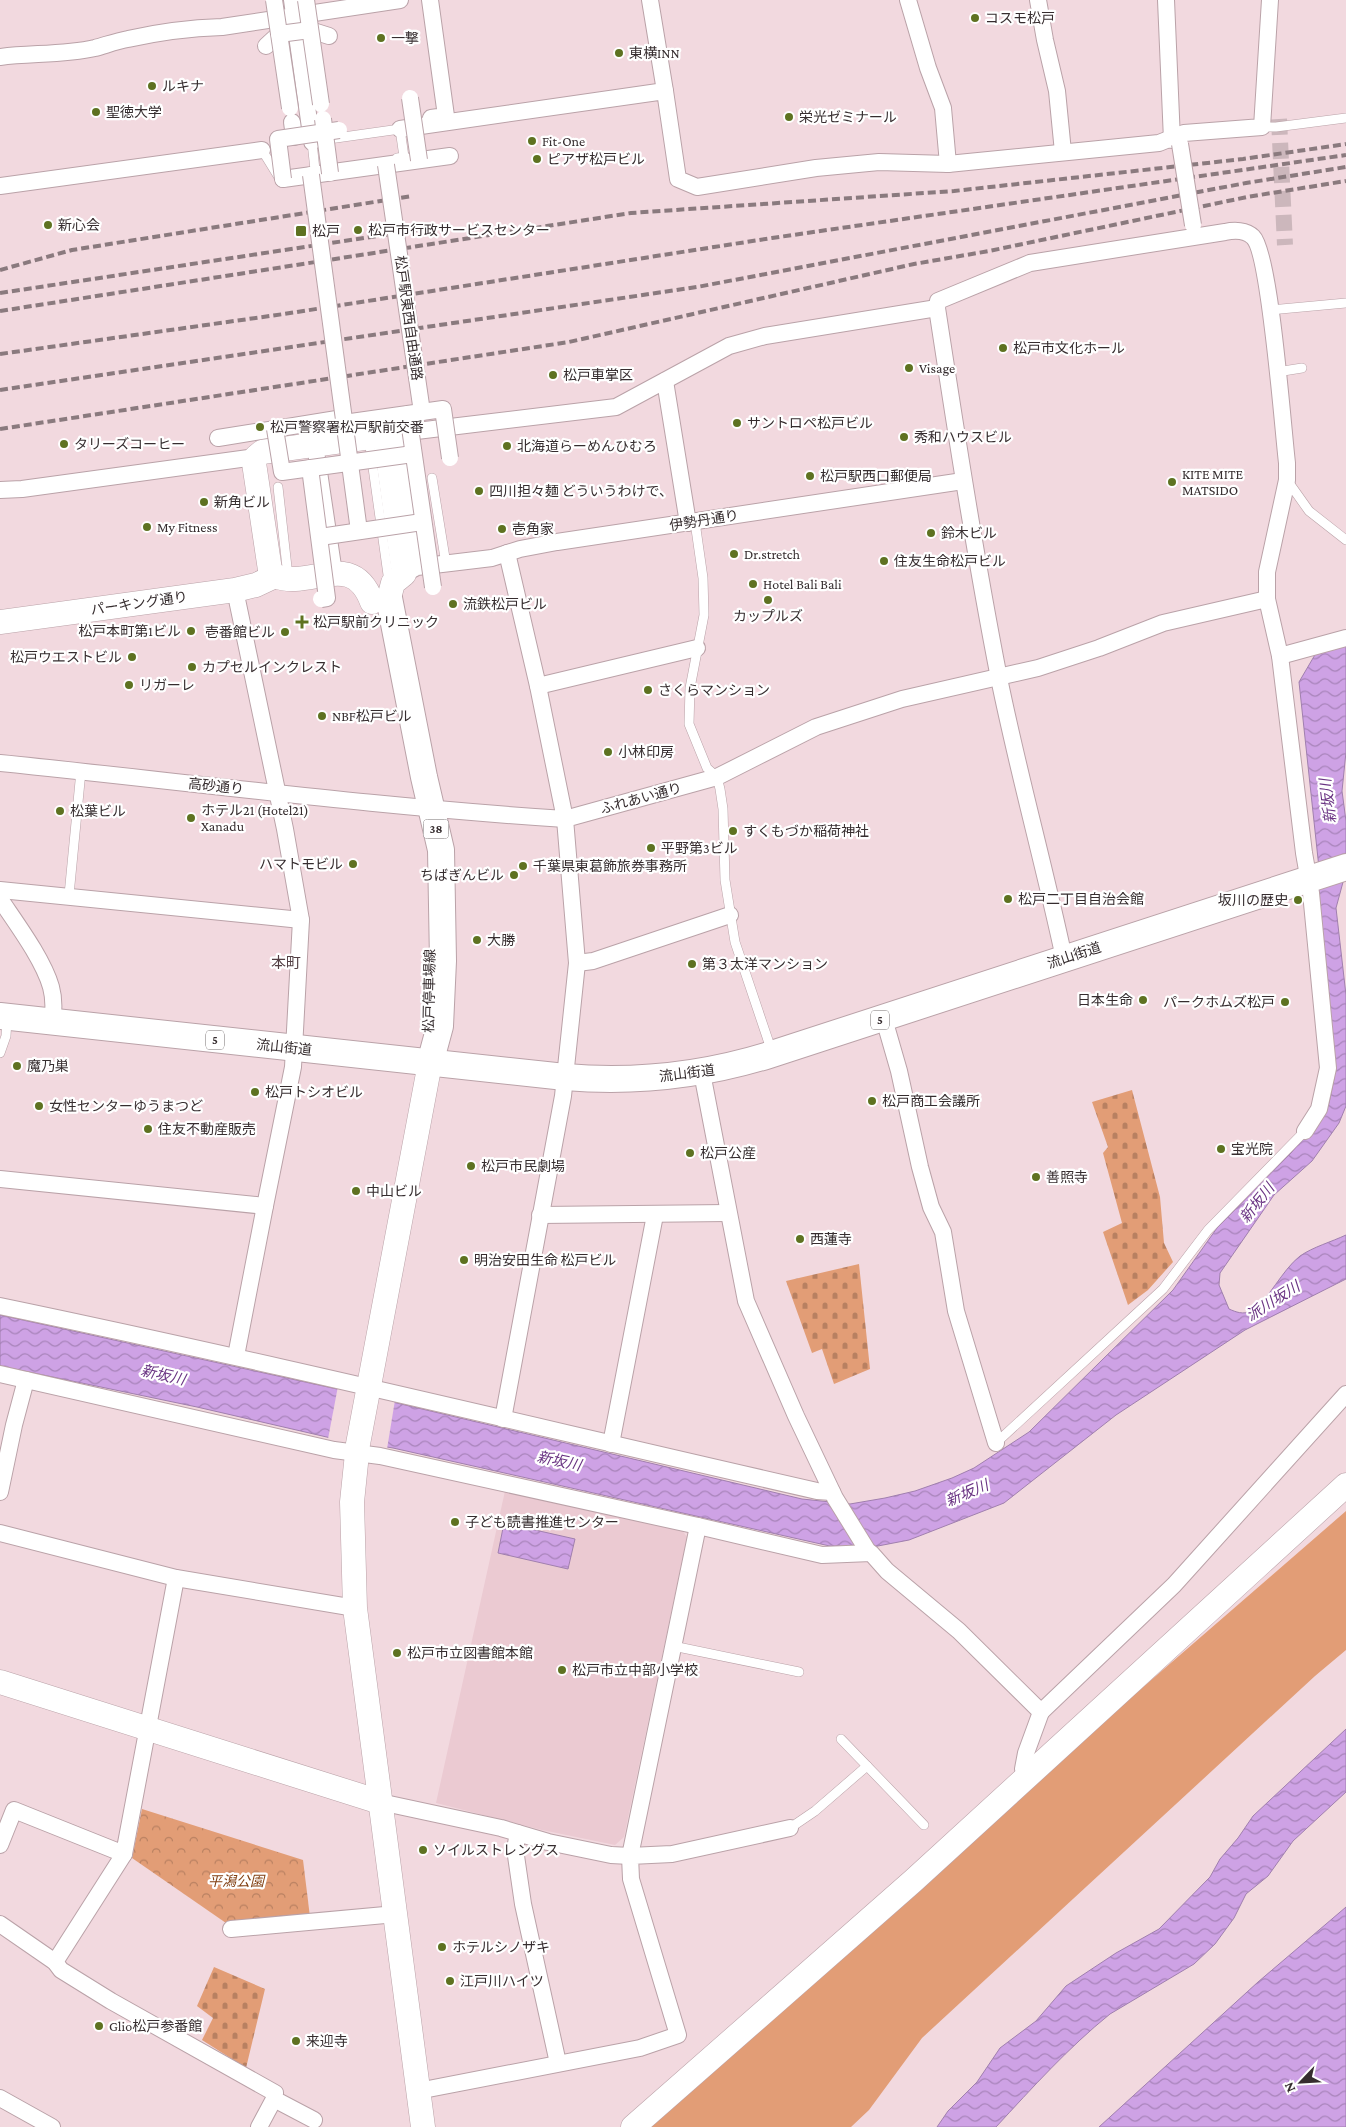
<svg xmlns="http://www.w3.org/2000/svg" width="1346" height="2127" viewBox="0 0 1346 2127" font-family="'Crimson Pro','Noto Sans JP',serif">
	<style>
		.built { fill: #ebcad2 }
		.green { fill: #e29d76 }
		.cemetery { fill: url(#cemetery-stones) }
		.park { fill: url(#park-crowns) }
		.water { fill: url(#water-waves); stroke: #a07fae }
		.pier { fill: #f2d9df }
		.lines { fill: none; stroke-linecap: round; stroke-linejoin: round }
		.street-tunnel { stroke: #ccb7bc; stroke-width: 16; stroke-dasharray: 16 8; stroke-linecap: butt }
		.lane-casing { stroke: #baa2a8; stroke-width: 10 }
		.street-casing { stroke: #baa2a8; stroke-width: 18 }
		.secondary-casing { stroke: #baa2a8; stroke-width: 25 }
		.primary-casing { stroke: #baa2a8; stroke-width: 28 }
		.lane { stroke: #fff; stroke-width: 9 }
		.street { stroke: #fff; stroke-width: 16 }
		.secondary { stroke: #fff; stroke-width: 24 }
		.primary { stroke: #fff; stroke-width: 26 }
		.rail { stroke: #8a7a7e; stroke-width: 4; stroke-dasharray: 8 4; stroke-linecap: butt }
		.street-bridge-casing { stroke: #baa2a8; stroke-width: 18; stroke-linecap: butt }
		.street-bridge { stroke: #fff; stroke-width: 16 }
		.poi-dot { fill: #5e7221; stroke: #fff; stroke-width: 2 }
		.labels { text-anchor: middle; stroke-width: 4.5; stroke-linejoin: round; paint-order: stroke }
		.shield { fill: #fff; stroke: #726c6d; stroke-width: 1 }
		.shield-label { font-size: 12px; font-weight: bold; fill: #362d2f }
		.poi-label { font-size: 14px; fill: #362d2f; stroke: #fff; text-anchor: start }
		.street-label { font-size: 14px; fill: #362d2f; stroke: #fff }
		.park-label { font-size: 14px; font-style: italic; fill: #813e10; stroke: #fff }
		.water-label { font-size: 15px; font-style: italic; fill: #6a3483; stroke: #fff }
		.neighbourhood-label { font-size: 15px; fill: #533f44; stroke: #fff }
	</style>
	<defs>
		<pattern id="cemetery-stones" width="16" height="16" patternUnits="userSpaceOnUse" patternTransform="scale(1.25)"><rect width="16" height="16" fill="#e29d76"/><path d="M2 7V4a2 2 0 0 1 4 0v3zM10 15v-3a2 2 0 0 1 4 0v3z" fill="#b88061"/></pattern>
		<pattern id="park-crowns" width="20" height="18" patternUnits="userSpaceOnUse" patternTransform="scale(1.25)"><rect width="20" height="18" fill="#e29d76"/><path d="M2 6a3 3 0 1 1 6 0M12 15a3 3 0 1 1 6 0" fill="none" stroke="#b88061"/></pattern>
		<pattern id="water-waves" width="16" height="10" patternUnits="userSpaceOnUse" patternTransform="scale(1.25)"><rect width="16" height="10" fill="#cea2e5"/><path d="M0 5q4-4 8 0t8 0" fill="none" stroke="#a884ba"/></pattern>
	</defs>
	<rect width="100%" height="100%" fill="#f2d9df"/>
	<!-- built -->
	<polygon class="built" points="505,1491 682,1530 687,1537 624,1837 615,1845 542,1830 436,1803"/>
	<!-- green -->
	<polygon class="green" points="1346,1511 1346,1650 1315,1676 922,2038 869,2110 851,2127 636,2127"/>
	<!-- cemetery -->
	<g class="cemetery">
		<polygon points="1132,1090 1160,1197 1164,1243 1173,1262 1148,1290 1128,1305 1103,1232 1122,1223 1103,1153 1108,1147 1092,1102"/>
		<polygon points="859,1264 870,1369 834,1384 822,1349 812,1353 786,1281"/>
		<polygon points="214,1967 265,1989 246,2068 202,2040 213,2018 197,2006"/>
	</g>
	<!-- park -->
	<polygon class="park" points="142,1809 303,1860 310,1917 226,1923 132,1858"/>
	<!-- water -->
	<g class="water">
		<path d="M1346 645V752L1342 791 1346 821V871L1336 908 1346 995V1106L1339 1123 1312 1161 1274 1195 1220 1273 1219 1285 1229 1309C1236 1312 1243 1315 1251 1311 1270 1299 1281 1271 1300 1256 1313 1247 1331 1242 1346 1235V1279L1245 1330 1116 1415 1004 1503 909 1540 852 1551 393 1448 331 1438 197 1407 0 1366V1315L346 1391 802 1499 850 1504 885 1498 915 1491 952 1478 974 1468 1029 1432 1173 1290 1217 1228 1291 1153 1317 1123 1329 1103 1334 1079 1317 898 1319 868 1299 682 1316 653Z"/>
		<polygon points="504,1523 575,1539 568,1569 498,1553"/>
		<path d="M1346 1729V1792L1293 1841 1268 1876 1246 1894 1234 1918 1215 1944 1194 1964 1110 2014C1069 2047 1032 2088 996 2127H937L948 2111 977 2082 1000 2048 1036 2021 1066 1986 1116 1953 1159 1929 1210 1877 1220 1859 1238 1838 1253 1816Z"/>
		<polygon points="1346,1907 1346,2127 1099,2127 1258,1982"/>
	</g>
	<!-- pier -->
	<polygon class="pier" points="338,1386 395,1400 387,1449 328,1439"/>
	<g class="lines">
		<!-- street-tunnel -->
		<polyline class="street-tunnel" points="1279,119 1285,245"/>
		<defs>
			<g id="lane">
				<polyline points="1262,127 1276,127 1346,118"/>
				<polyline points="329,139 400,129 404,157 397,158"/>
				<polyline points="314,142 312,142 315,170"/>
				<polyline points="262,150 278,176 280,176"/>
				<polyline points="1270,310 1346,303"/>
				<polyline points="1277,372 1302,368"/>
				<polyline points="400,434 417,567"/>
				<polyline points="369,439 389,582"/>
				<polyline points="432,478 446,564"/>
				<polyline points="1287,480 1309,511 1346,540"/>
				<polyline points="278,487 288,576"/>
				<polyline points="695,522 703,578 704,615 690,688 689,724 707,768 717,777 720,789 723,809 725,880 735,942 772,1052"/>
				<polyline points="69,895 81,771"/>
				<polyline points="0,1053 6,1036 7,1019"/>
				<polyline points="996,1443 1163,1289 1208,1230 1305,1131"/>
				<polyline points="673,1646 799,1672"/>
				<polyline points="841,1739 924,1825"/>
				<polyline points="790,1828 815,1811 867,1766"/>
			</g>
			<g id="street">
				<polyline points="292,0 312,142"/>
				<polyline points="430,0 446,116 431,118"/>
				<polyline points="650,0 665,91"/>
				<polyline points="908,0 928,68 943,108 948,164"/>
				<polyline points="1038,0 1045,40 1057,91 1063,152"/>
				<polyline points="1166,0 1172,140"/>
				<polyline points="310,30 329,36"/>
				<polyline points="266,46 279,34"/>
				<path d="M0 57C31 53 64 55 95 48 106 45 117 41 128 39 159 32 191 28 222 27L400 0"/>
				<polyline points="292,122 294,137"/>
				<polyline points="400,129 665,91 678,179 697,187 816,168 879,162 948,164 1159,143 1184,133 1262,127 1270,0"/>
				<polyline points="283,179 450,156"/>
				<polyline points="0,186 262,150"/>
				<polyline points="665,381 688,523"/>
				<polyline points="400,433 616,407 729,346 765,336 937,308"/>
				<polyline points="218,438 343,418"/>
				<polyline points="315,445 334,573"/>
				<polyline points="0,490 22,489 256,457"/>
				<polyline points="404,574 417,567 492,558 520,549 557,542 963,481"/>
				<polyline points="1280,656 1346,638"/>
				<polyline points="538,686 697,648"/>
				<path d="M0 763C188 782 376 807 565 819L538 686 507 553"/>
				<polyline points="0,890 301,920"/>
				<path d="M0 899C16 923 43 959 51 987 54 998 54 1010 52 1022"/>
				<path d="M1064 958C1044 864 1018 772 999 678 975 555 956 432 937 308L938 301 1030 263 1225 232C1234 230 1246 230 1253 237 1270 253 1283 430 1287 463V480L1267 572V599L1280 656 1304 853 1311 893 1328 1068 1319 1109 1305 1131"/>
				<polyline points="577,963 593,961 730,915"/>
				<polyline points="884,1019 899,1071 920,1167 931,1207 943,1232 956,1311 996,1443"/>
				<polyline points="702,1073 746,1301 796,1416 835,1498 869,1553"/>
				<polyline points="0,1179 265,1206 293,1067 301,920 285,829 235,590"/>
				<polyline points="540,1215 728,1213"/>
				<path d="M0 1306C274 1363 545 1429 817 1491L832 1492"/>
				<polyline points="236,1356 265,1206"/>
				<polyline points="0,1374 334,1450 380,1456 698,1526 822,1555 871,1553 887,1571 959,1631 1041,1712 1026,1753 1023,1769 1028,1776"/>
				<polyline points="503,1419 563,1096 577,963 565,819 717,777 816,727 902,699 1038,668 1099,648 1163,623 1267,599"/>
				<polyline points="611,1444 655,1215"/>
				<polyline points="0,1492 14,1425 26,1380"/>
				<polyline points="0,1533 176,1578 355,1608"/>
				<polyline points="1041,1712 1174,1585 1346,1394"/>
				<polyline points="380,1802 501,1828 548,1842 611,1855 630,1856 698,1526"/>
				<polyline points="518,1833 515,1849 523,1904 558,2063"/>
				<polyline points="0,1845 14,1810 124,1854 176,1578"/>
				<polyline points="0,1924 55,1962 61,1970 111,2001 275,2093 274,2099 259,2127"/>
				<polyline points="231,1929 396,1914"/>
				<polyline points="55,1962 124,1854"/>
				<polyline points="418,2091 640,2048 678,2035 631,1879 630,1856 672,1854 790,1828"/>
				<polyline points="0,2098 52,2127"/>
				<polyline points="274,2099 314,2120"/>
			</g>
			<g id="secondary">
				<polyline points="385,435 404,574 393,583 389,598"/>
				<path d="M372 602C352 548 310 590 275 576L270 570 254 463 256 457 262 452 400 433"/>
				<polyline points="0,622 235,590 256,585 275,576"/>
				<polyline points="0,1682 380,1802"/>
				<polyline points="423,2127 355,1608 352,1502 358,1444 430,1063"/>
				<polyline points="633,2127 913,1881 1346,1485"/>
			</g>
			<g id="primary">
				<polyline points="389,598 424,777 441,850 443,961 440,1026 430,1063"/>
				<path d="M0 1016 565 1077C636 1083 701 1076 769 1055L1346 867"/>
			</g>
		</defs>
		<!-- lane casing -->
		<use href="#lane" class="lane-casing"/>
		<!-- street casing -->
		<use href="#street" class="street-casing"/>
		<!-- secondary casing -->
		<use href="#secondary" class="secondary-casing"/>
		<!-- primary casing -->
		<use href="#primary" class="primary-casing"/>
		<!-- lane -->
		<use href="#lane" class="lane"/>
		<!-- street -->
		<use href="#street" class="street"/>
		<!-- secondary -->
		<use href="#secondary" class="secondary"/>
		<!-- primary -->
		<use href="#primary" class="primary"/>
		<!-- rail -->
		<g class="rail">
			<polyline points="0,270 72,250 412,196"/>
			<polyline points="0,293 417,230"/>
			<polyline points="0,311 631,213 954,191 1243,159 1346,144"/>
			<polyline points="0,354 284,314 772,238 1346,155"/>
			<polyline points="0,390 697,287 1246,183 1346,167"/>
			<polyline points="0,429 569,342 914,264 989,251 1247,197 1346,181"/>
		</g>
		<defs>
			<g id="street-bridge">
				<polyline points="274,0 290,108"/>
				<polyline points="306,0 321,104"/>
				<polyline points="279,34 310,30"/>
				<polyline points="410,98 419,160"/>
				<polyline points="323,119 330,173"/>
				<polyline points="1180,144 1193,225"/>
				<polyline points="386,165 422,412"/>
				<polyline points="311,175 359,531"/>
				<polyline points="283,179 278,139 339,130"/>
				<polyline points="408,414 433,587"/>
				<polyline points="344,423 443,409 450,458"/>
				<polyline points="275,429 282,472 413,454"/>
				<polyline points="310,468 327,598 321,599"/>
				<polyline points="320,537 422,522"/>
			</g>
		</defs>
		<!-- street-bridge casing -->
		<use href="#street-bridge" class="street-bridge-casing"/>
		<!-- street-bridge -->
		<use href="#street-bridge" class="street-bridge"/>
	</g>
	<!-- markers -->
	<g class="poi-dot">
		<circle cx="975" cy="18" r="5"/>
		<circle cx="381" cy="38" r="5"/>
		<circle cx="619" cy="53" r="5"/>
		<circle cx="152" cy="86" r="5"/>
		<circle cx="96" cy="112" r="5"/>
		<circle cx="789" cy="117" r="5"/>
		<circle cx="532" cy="141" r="5"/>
		<circle cx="537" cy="159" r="5"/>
		<circle cx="48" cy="225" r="5"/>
		<circle cx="358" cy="230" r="5"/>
		<rect x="295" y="225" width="12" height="12" rx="2.5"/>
		<circle cx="1003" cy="348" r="5"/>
		<circle cx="909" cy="368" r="5"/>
		<circle cx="553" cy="375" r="5"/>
		<circle cx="737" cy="423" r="5"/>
		<circle cx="260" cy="427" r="5"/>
		<circle cx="904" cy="437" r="5"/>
		<circle cx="64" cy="444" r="5"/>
		<circle cx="507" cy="446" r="5"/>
		<circle cx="810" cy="476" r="5"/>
		<circle cx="1172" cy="482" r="5"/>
		<circle cx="479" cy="491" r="5"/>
		<circle cx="204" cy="502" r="5"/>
		<circle cx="147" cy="527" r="5"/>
		<circle cx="502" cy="529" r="5"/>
		<circle cx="931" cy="533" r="5"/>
		<circle cx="734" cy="554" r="5"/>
		<circle cx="884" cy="561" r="5"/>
		<circle cx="753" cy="584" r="5"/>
		<circle cx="768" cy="600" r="5"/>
		<circle cx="453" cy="604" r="5"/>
		<path d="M299.5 614.5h5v5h5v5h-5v5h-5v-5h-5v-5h5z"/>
		<circle cx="191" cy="631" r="5"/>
		<circle cx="285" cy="632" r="5"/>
		<circle cx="132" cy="657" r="5"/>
		<circle cx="192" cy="667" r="5"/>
		<circle cx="129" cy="685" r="5"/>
		<circle cx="648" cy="690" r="5"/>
		<circle cx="322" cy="716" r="5"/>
		<circle cx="608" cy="752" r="5"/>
		<circle cx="60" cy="811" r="5"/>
		<circle cx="191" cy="818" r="5"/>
		<circle cx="733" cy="831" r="5"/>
		<circle cx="651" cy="848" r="5"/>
		<circle cx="353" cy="864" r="5"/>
		<circle cx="523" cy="866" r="5"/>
		<circle cx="514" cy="875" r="5"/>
		<circle cx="1008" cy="899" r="5"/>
		<circle cx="1298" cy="900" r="5"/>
		<circle cx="477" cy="940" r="5"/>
		<circle cx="692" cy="964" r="5"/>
		<circle cx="1143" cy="1000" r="5"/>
		<circle cx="1285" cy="1002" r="5"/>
		<circle cx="17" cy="1066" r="5"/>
		<circle cx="255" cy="1092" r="5"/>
		<circle cx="872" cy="1101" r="5"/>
		<circle cx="39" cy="1106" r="5"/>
		<circle cx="148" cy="1129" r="5"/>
		<circle cx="1221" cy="1149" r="5"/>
		<circle cx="690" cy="1153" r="5"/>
		<circle cx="471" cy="1166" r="5"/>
		<circle cx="1036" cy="1177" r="5"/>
		<circle cx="356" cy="1191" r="5"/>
		<circle cx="800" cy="1239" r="5"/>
		<circle cx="464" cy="1260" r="5"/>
		<circle cx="455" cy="1522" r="5"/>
		<circle cx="397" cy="1653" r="5"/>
		<circle cx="562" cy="1670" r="5"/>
		<circle cx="423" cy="1850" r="5"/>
		<circle cx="442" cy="1947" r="5"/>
		<circle cx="450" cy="1981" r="5"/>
		<circle cx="99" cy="2026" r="5"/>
		<circle cx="296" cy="2041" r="5"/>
	</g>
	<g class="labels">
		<!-- shield labels -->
		<g class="shield">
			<rect x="423.5" y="819.5" width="25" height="19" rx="4"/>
			<rect x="871" y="1010.5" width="18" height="19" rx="4"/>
			<rect x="206" y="1030.5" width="18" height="19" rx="4"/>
		</g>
		<g class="shield-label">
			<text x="436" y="833">38</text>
			<text x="880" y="1024">5</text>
			<text x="215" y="1044">5</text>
		</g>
		<!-- poi labels -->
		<g class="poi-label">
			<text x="985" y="23">コスモ松戸</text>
			<text x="391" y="43">一撃</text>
			<text x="629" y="58">東横INN</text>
			<text x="162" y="91">ルキナ</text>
			<text x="106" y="117">聖徳大学</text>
			<text x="799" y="122">栄光ゼミナール</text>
			<text x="542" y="146">Fit-One</text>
			<text x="547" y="164">ピアザ松戸ビル</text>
			<text x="58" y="230">新心会</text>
			<text x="368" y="235">松戸市行政サービスセンター</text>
			<text x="312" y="236">松戸</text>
			<text x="1013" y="353">松戸市文化ホール</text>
			<text x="919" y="373">Visage</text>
			<text x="563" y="380">松戸車掌区</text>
			<text x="747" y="428">サントロペ松戸ビル</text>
			<text x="270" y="432">松戸警察署松戸駅前交番</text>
			<text x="914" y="442">秀和ハウスビル</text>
			<text x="74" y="449">タリーズコーヒー</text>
			<text x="517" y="451">北海道らーめんひむろ</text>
			<text x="1182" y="479">KITE MITE<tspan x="1182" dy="16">MATSIDO</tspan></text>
			<text x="820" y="481">松戸駅西口郵便局</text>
			<text x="489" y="496">四川担々麺 どういうわけで、</text>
			<text x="214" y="507">新角ビル</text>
			<text x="157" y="532">My Fitness</text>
			<text x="512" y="534">壱角家</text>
			<text x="941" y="538">鈴木ビル</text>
			<text x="744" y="559">Dr.stretch</text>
			<text x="894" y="566">住友生命松戸ビル</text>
			<text x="763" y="589">Hotel Bali Bali</text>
			<text x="463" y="609">流鉄松戸ビル</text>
			<text x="768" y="621" text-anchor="middle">カップルズ</text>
			<text x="313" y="627">松戸駅前クリニック</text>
			<text x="181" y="636" text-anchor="end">松戸本町第1ビル</text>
			<text x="275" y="637" text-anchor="end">壱番館ビル</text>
			<text x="122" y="662" text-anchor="end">松戸ウエストビル</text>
			<text x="202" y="672">カプセルインクレスト</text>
			<text x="139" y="690">リガーレ</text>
			<text x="658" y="695">さくらマンション</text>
			<text x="332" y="721">NBF松戸ビル</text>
			<text x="618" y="757">小林印房</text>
			<text x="201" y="815">ホテル21 (Hotel21)<tspan x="201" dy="16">Xanadu</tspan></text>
			<text x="70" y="816">松葉ビル</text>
			<text x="743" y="836">すくもづか稲荷神社</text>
			<text x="661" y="853">平野第3ビル</text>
			<text x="343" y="869" text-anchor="end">ハマトモビル</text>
			<text x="533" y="871">千葉県東葛飾旅券事務所</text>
			<text x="504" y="880" text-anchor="end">ちばぎんビル</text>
			<text x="1018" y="904">松戸二丁目自治会館</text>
			<text x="1288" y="905" text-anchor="end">坂川の歴史</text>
			<text x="487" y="945">大勝</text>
			<text x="702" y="969">第３太洋マンション</text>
			<text x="1133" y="1005" text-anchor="end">日本生命</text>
			<text x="1275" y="1007" text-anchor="end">パークホムズ松戸</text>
			<text x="27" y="1071">魔乃巣</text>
			<text x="265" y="1097">松戸トシオビル</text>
			<text x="882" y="1106">松戸商工会議所</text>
			<text x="49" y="1111">女性センターゆうまつど</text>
			<text x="158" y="1134">住友不動産販売</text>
			<text x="1231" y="1154">宝光院</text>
			<text x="700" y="1158">松戸公産</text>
			<text x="481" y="1171">松戸市民劇場</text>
			<text x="1046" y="1182">善照寺</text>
			<text x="366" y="1196">中山ビル</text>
			<text x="810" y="1244">西蓮寺</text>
			<text x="474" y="1265">明治安田生命 松戸ビル</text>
			<text x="465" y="1527">子ども読書推進センター</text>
			<text x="407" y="1658">松戸市立図書館本館</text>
			<text x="572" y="1675">松戸市立中部小学校</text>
			<text x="433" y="1855">ソイルストレングス</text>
			<text x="452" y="1952">ホテルシノザキ</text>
			<text x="460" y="1986">江戸川ハイツ</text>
			<text x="109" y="2031">Glio松戸参番館</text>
			<text x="306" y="2046">来迎寺</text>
		</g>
		<!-- street labels -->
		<g class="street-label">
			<text transform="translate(409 318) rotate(82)" y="5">松戸駅東西自由通路</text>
			<text transform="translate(704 520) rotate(-9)" y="5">伊勢丹通り</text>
			<text transform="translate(139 603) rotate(-8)" y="5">パーキング通り</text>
			<text transform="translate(216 786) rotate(6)" y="5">高砂通り</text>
			<text transform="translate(641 798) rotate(-15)" y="5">ふれあい通り</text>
			<text transform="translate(1074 955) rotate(-18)" y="5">流山街道</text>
			<text transform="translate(429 991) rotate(-89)" y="5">松戸停車場線</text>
			<text transform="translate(284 1047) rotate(6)" y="5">流山街道</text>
			<text transform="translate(687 1073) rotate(-7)" y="5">流山街道</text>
		</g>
		<!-- park labels -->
		<g class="park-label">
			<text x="236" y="1886">平潟公園</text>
		</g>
		<!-- water labels -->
		<g class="water-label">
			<text transform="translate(1328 801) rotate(-97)" y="5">新坂川</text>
			<text transform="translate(1257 1203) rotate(-51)" y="5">新坂川</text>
			<text transform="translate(1273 1301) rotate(-32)" y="5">派川坂川</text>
			<text transform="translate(163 1375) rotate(13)" y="5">新坂川</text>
			<text transform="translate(559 1461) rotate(12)" y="5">新坂川</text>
			<text transform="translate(967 1493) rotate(-23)" y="5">新坂川</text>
		</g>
		<!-- neighbourhood labels -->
		<g class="neighbourhood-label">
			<text x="286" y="968">本町</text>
		</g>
	</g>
	<!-- north arrow -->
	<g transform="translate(1301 2082) rotate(245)" stroke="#ffffff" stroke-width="4" paint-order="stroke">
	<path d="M0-4L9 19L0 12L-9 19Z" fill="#362d2f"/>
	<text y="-8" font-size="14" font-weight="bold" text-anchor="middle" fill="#362d2f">N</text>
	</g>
</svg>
